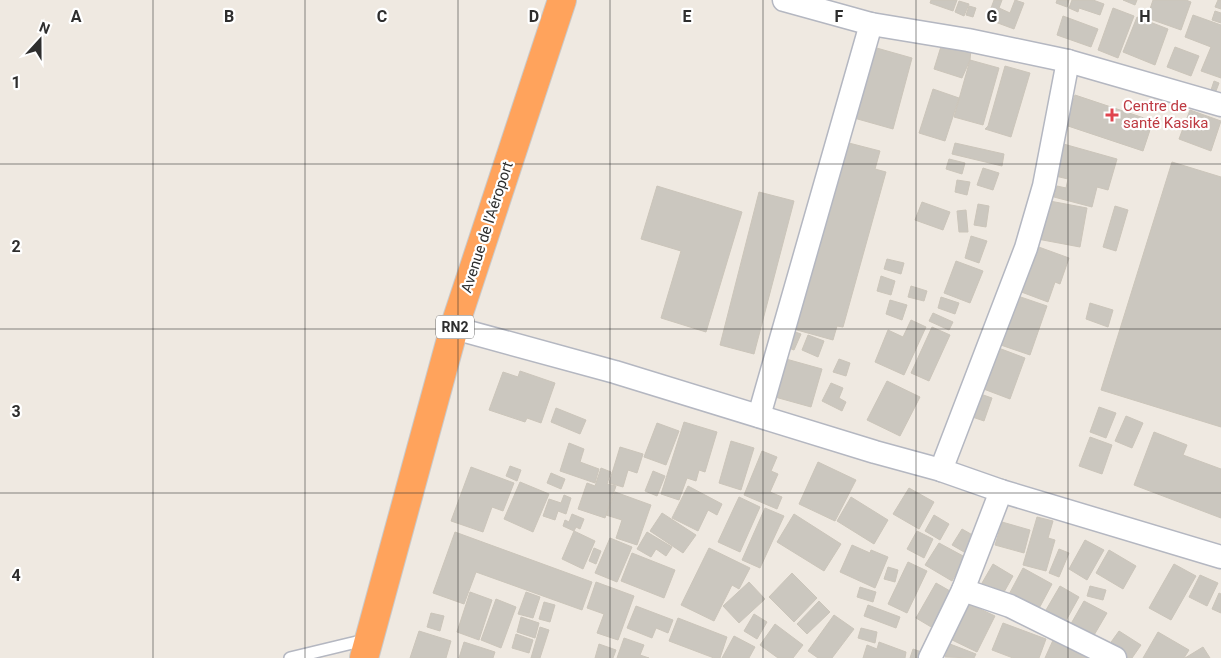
<svg xmlns="http://www.w3.org/2000/svg" width="1221" height="658" viewBox="0 0 1221 658" font-family="Roboto,sans-serif">
	<style>
		.building { fill: #cbc7bf; stroke: #cbc5ba }
		.lines { fill: none; stroke-linecap: round; stroke-linejoin: round }
		.lane-casing { stroke: #b4b7c1; stroke-width: 14 }
		.street-casing { stroke: #b4b7c1; stroke-width: 25 }
		.highway-casing { stroke: #c9c9c9; stroke-width: 30 }
		.lane { stroke: #fff; stroke-width: 11 }
		.street { stroke: #fff; stroke-width: 22 }
		.highway { stroke: #ffa35c; stroke-width: 28 }
		.grid { fill: none; stroke: #2e2e2e; stroke-width: 1; stroke-opacity: 0.55 }
		.health-dot { fill: #e0444e; stroke: #fff; stroke-width: 2 }
		.labels { text-anchor: middle; stroke-width: 4.5; stroke-linejoin: round; paint-order: stroke }
		.shield { fill: #fff; stroke: #6d6d6d; stroke-width: 1 }
		.shield-label { font-size: 14px; font-weight: bold; fill: #2e2e2e }
		.health-label { font-size: 15px; fill: #be3a42; stroke: #fff; text-anchor: start }
		.street-label { font-size: 15px; fill: #2e2e2e; stroke: #fff }
		.grid-label { font-size: 16px; text-anchor: middle; font-weight: bold; fill: #2e2e2e; stroke: #fff; stroke-width: 4.5; stroke-linejoin: round; paint-order: stroke }
	</style>
	<rect width="100%" height="100%" fill="#efe9e1"/>
	<!-- building -->
	<g class="building">
		<polygon points="931,0 957,0 953,11 930,3"/>
		<polygon points="994,0 1002,0 999,8 1010,13 1015,0 1024,3 1014,29 987,19"/>
		<polygon points="1057,0 1069,0 1067,7 1056,3"/>
		<polygon points="1072,0 1093,0 1104,4 1100,15 1079,8 1078,12 1069,8"/>
		<polygon points="1123,0 1137,0 1135,5"/>
		<polygon points="1153,0 1186,0 1191,2 1181,30 1147,18"/>
		<polygon points="1218,0 1221,0 1221,9 1215,7"/>
		<polygon points="959,1 969,4 964,16 955,12"/>
		<polygon points="969,6 976,8 973,17 966,15"/>
		<polygon points="1113,8 1134,16 1118,58 1098,50"/>
		<polygon points="1215,11 1221,13 1221,23 1212,20"/>
		<polygon points="1193,15 1221,25 1221,78 1201,71 1211,47 1185,37"/>
		<polygon points="1063,16 1098,29 1091,47 1057,35"/>
		<polygon points="1137,17 1168,29 1155,65 1123,52"/>
		<polygon points="943,40 971,49 970,60 962,78 934,69"/>
		<polygon points="866,45 912,58 893,129 847,116"/>
		<polygon points="1175,47 1199,56 1191,76 1167,67"/>
		<polygon points="970,60 999,68 983,125 954,117"/>
		<polygon points="1005,66 1030,73 1011,137 985,129 988,126"/>
		<polygon points="1214,81 1219,83 1216,91 1211,90"/>
		<polygon points="933,89 959,98 945,141 919,133"/>
		<polygon points="1075,95 1153,121 1143,151 1065,125"/>
		<polygon points="1190,110 1221,121 1211,151 1179,139"/>
		<polygon points="845,142 880,151 875,169 886,172 843,327 837,326 833,340 797,330 800,316 792,314"/>
		<polygon points="955,143 1004,154 1002,166 952,154"/>
		<polygon points="1060,143 1117,159 1108,190 1097,187 1092,207 1054,197 1057,186 1066,188 1068,179 1051,175"/>
		<polygon points="949,159 965,163 962,174 946,169"/>
		<polygon points="1172,162 1221,177 1221,427 1101,390"/>
		<polygon points="983,168 999,173 993,190 977,185"/>
		<polygon points="957,180 970,182 967,195 955,192"/>
		<polygon points="657,186 742,212 706,332 661,318 681,251 641,239"/>
		<polygon points="759,192 794,201 754,354 720,345"/>
		<polygon points="1039,199 1087,208 1080,247 1032,238"/>
		<polygon points="922,202 950,212 943,230 915,220"/>
		<polygon points="978,204 989,206 986,227 974,225"/>
		<polygon points="1115,206 1128,210 1116,251 1103,247"/>
		<polygon points="966,210 968,232 959,232 957,211"/>
		<polygon points="971,236 987,241 979,263 965,258"/>
		<polygon points="1025,242 1069,258 1060,284 1055,282 1048,302 1016,290"/>
		<polygon points="887,259 904,263 901,274 884,269"/>
		<polygon points="956,261 983,271 970,303 944,293"/>
		<polygon points="881,276 895,281 891,295 877,291"/>
		<polygon points="911,286 927,291 924,301 908,297"/>
		<polygon points="1009,293 1047,306 1030,355 992,342"/>
		<polygon points="941,297 959,303 955,314 938,308"/>
		<polygon points="890,300 907,305 902,320 886,314"/>
		<polygon points="1090,303 1113,310 1108,327 1086,319"/>
		<polygon points="933,313 953,322 949,330 929,321"/>
		<polygon points="911,320 926,327 904,375 875,362 888,330 903,337"/>
		<polygon points="932,327 950,335 929,381 911,373"/>
		<polygon points="784,328 801,334 794,350 778,344"/>
		<polygon points="808,335 824,341 818,357 802,350"/>
		<polygon points="988,344 1025,358 1010,399 973,385"/>
		<polygon points="786,359 822,369 811,407 775,397"/>
		<polygon points="839,359 850,363 846,376 833,372"/>
		<polygon points="520,371 555,383 541,423 527,418 525,422 489,410 503,372 518,377"/>
		<polygon points="887,381 920,397 900,436 867,420"/>
		<polygon points="831,383 843,388 839,398 846,402 842,411 822,401"/>
		<polygon points="963,388 992,398 984,421 955,411"/>
		<polygon points="1099,407 1116,413 1106,438 1090,432"/>
		<polygon points="556,408 586,420 580,434 551,422"/>
		<polygon points="1126,416 1143,423 1132,448 1115,441"/>
		<polygon points="684,422 717,432 705,472 699,470 696,481 687,478 679,500 661,494"/>
		<polygon points="657,423 679,431 666,465 644,457"/>
		<polygon points="1154,432 1187,445 1183,455 1221,469 1221,518 1134,485"/>
		<polygon points="1090,437 1112,445 1102,474 1079,466"/>
		<polygon points="731,441 754,448 741,490 719,483"/>
		<polygon points="569,443 584,449 580,462 599,469 595,483 560,471"/>
		<polygon points="620,447 643,454 637,473 628,470 623,487 609,483"/>
		<polygon points="762,451 777,457 771,471 778,474 770,492 782,497 777,509 744,495"/>
		<polygon points="818,462 856,480 835,521 799,504"/>
		<polygon points="510,466 521,470 517,481 506,476"/>
		<polygon points="471,467 514,483 503,511 492,507 483,532 451,521"/>
		<polygon points="601,468 611,472 607,484 616,486 605,518 578,509 587,483 595,486"/>
		<polygon points="653,471 665,476 657,496 645,491"/>
		<polygon points="551,473 565,479 561,489 547,483"/>
		<polygon points="520,482 549,494 533,532 504,519"/>
		<polygon points="688,486 722,504 717,515 708,510 698,531 672,518"/>
		<polygon points="909,488 934,502 919,529 893,514"/>
		<polygon points="615,492 651,505 637,545 616,538 622,520 606,515"/>
		<polygon points="564,495 571,498 566,514 558,511 555,520 543,516 549,499 561,503"/>
		<polygon points="739,497 760,507 740,552 718,542"/>
		<polygon points="851,497 888,520 874,544 837,521"/>
		<polygon points="765,508 784,516 760,568 742,560"/>
		<polygon points="662,513 696,535 683,553 650,531"/>
		<polygon points="572,514 584,519 580,529 576,527 574,531 563,526 565,520 569,522"/>
		<polygon points="794,514 841,544 824,571 777,542"/>
		<polygon points="934,515 949,524 940,540 925,531"/>
		<polygon points="1037,517 1053,521 1048,538 1055,540 1046,571 1023,565"/>
		<polygon points="1002,522 1030,530 1024,553 995,545"/>
		<polygon points="962,529 992,546 983,563 952,545"/>
		<polygon points="574,531 595,541 583,569 562,559"/>
		<polygon points="917,531 933,539 924,558 907,549"/>
		<polygon points="455,532 592,582 582,610 476,572 464,604 433,593"/>
		<polygon points="647,532 672,547 666,556 656,549 651,557 637,549"/>
		<polygon points="610,538 632,547 617,582 595,573"/>
		<polygon points="1085,540 1104,550 1087,580 1069,569"/>
		<polygon points="939,543 965,557 952,581 925,565"/>
		<polygon points="852,545 870,553 871,550 888,557 875,588 840,572"/>
		<polygon points="594,548 601,551 596,564 589,561"/>
		<polygon points="709,548 750,568 739,589 732,585 714,621 681,605"/>
		<polygon points="1059,549 1069,553 1059,577 1049,573"/>
		<polygon points="1109,550 1136,566 1123,589 1096,573"/>
		<polygon points="632,553 675,570 664,598 621,581"/>
		<polygon points="908,562 927,571 907,613 888,604"/>
		<polygon points="993,564 1013,576 999,601 978,590"/>
		<polygon points="1174,564 1196,576 1171,620 1149,608"/>
		<polygon points="888,567 898,570 895,582 884,579"/>
		<polygon points="1023,568 1052,584 1035,616 1006,600"/>
		<polygon points="792,573 817,598 794,622 769,597"/>
		<polygon points="1200,575 1218,583 1207,606 1189,597"/>
		<polygon points="596,582 634,596 618,640 597,633 604,614 587,608"/>
		<polygon points="749,582 765,599 739,623 723,606"/>
		<polygon points="936,583 957,595 938,631 916,618"/>
		<polygon points="1060,586 1079,597 1059,633 1039,622"/>
		<polygon points="1090,586 1106,590 1103,600 1087,596"/>
		<polygon points="860,587 876,592 873,602 857,597"/>
		<polygon points="470,592 492,600 479,640 457,632"/>
		<polygon points="526,592 540,597 533,618 518,614"/>
		<polygon points="1219,593 1221,594 1221,613 1212,609"/>
		<polygon points="496,599 516,607 501,648 481,640"/>
		<polygon points="819,601 830,612 807,634 797,624"/>
		<polygon points="1084,601 1107,613 1090,642 1068,629"/>
		<polygon points="544,602 555,605 550,622 539,619"/>
		<polygon points="965,602 995,616 977,652 948,638"/>
		<polygon points="868,605 900,617 896,628 864,616"/>
		<polygon points="636,606 673,620 668,633 656,628 652,638 627,628"/>
		<polygon points="431,613 444,616 440,631 427,627"/>
		<polygon points="754,614 767,622 757,639 744,631"/>
		<polygon points="834,615 854,629 832,658 818,658 808,651"/>
		<polygon points="521,617 539,623 535,638 517,632"/>
		<polygon points="678,618 727,637 720,658 714,658 669,641"/>
		<polygon points="1003,623 1046,639 1039,658 1013,658 992,650"/>
		<polygon points="775,624 803,645 793,658 778,658 760,645"/>
		<polygon points="540,627 549,630 540,658 531,658"/>
		<polygon points="861,628 877,632 875,643 858,638"/>
		<polygon points="419,631 451,641 446,658 410,658"/>
		<polygon points="1119,631 1141,645 1132,658 1114,658 1104,652"/>
		<polygon points="1158,632 1189,650 1184,658 1143,658"/>
		<polygon points="516,634 533,640 529,653 512,648"/>
		<polygon points="734,636 755,647 749,658 722,658"/>
		<polygon points="624,638 644,645 640,655 649,658 617,658"/>
		<polygon points="1054,638 1092,658 1045,658"/>
		<polygon points="464,642 495,652 493,658 459,658"/>
		<polygon points="879,642 906,652 905,658 863,658 867,645 877,649"/>
		<polygon points="599,644 616,650 613,658 595,658"/>
		<polygon points="950,644 976,654 974,658 945,657"/>
		<polygon points="1203,647 1210,658 1185,658"/>
		<polygon points="913,649 933,656 932,658 910,658"/>
	</g>
	<g class="lines">
		<defs>
			<polyline id="lane" points="290,658 369,639"/>
			<g id="street">
				<polyline points="784,0 871,24 968,40 1068,61 1221,105"/>
				<polyline points="454,328 615,372 875,452 941,470 1001,491 1221,557"/>
				<polyline points="759,416 871,24"/>
				<polyline points="941,470 1026,248 1044,186 1068,61"/>
				<polyline points="963,590 1010,606 1115,658"/>
				<polyline points="930,658 963,590 1001,491"/>
			</g>
			<polyline id="highway" points="364,658 454,328 562,0"/>
		</defs>
		<!-- lane casing -->
		<use href="#lane" class="lane-casing"/>
		<!-- street casing -->
		<use href="#street" class="street-casing"/>
		<!-- highway casing -->
		<use href="#highway" class="highway-casing"/>
		<!-- lane -->
		<use href="#lane" class="lane"/>
		<!-- street -->
		<use href="#street" class="street"/>
		<!-- highway -->
		<use href="#highway" class="highway"/>
	</g>
	<!-- grid -->
	<path class="grid" d="M153 0V658M305 0V658M458 0V658M610 0V658M763 0V658M916 0V658M1068 0V658M0 164H1221M0 329H1221M0 493H1221"/>
	<!-- markers -->
	<path class="health-dot" d="M1109.5 107.5h5v5h5v5h-5v5h-5v-5h-5v-5h5z"/>
	<g class="labels">
		<!-- shield labels -->
		<rect class="shield" x="436" y="315.5" width="38" height="23" rx="4"/>
		<g class="shield-label">
			<text x="455" y="332">RN2</text>
		</g>
		<!-- health labels -->
		<g class="health-label">
			<text x="1123" y="111">Centre de<tspan x="1123" dy="17">santé Kasika</tspan></text>
		</g>
		<!-- street labels -->
		<g class="street-label">
			<text transform="translate(487 227) rotate(-72)" y="5">Avenue de l'Aéroport</text>
		</g>
	</g>
	<g class="grid-label">
		<text x="76" y="22">A</text>
		<text x="229" y="22">B</text>
		<text x="382" y="22">C</text>
		<text x="534" y="22">D</text>
		<text x="687" y="22">E</text>
		<text x="839" y="22">F</text>
		<text x="992" y="22">G</text>
		<text x="1145" y="22">H</text>
		<text x="16" y="88">1</text>
		<text x="16" y="252">2</text>
		<text x="16" y="417">3</text>
		<text x="16" y="581">4</text>
	</g>
	<!-- north arrow -->
	<g transform="translate(40 40) rotate(21)" stroke="#ffffff" stroke-width="4" paint-order="stroke">
	<path d="M0-4L9 19L0 12L-9 19Z" fill="#2e2e2e"/>
	<text y="-8" font-size="14" font-weight="bold" text-anchor="middle" fill="#2e2e2e">N</text>
	</g>
</svg>
